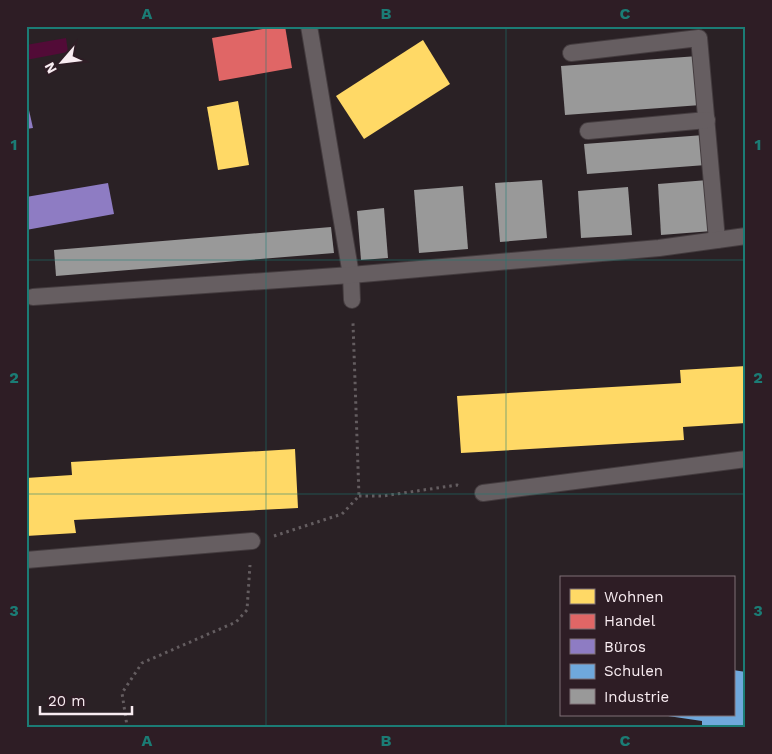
<svg xmlns="http://www.w3.org/2000/svg" width="772" height="754" viewBox="0 0 772 754" font-family="'Work Sans',sans-serif">
	<style>
		.green { fill: #520b37 }
		.homes { fill: #ffd966 }
		.shops { fill: #e06666 }
		.offices { fill: #8e7cc3 }
		.schools { fill: #6fa8dc }
		.industry { fill: #999 }
		.lines { fill: none; stroke-linecap: round; stroke-linejoin: round }
		.service-casing { stroke: #443c3f; stroke-width: 18 }
		.path { stroke: #645d60; stroke-width: 3; stroke-dasharray: 2.5 4; stroke-linecap: butt }
		.service { stroke: #665e61; stroke-width: 16 }
		.grid { fill: none; stroke: #1b7c75; stroke-width: 1; stroke-opacity: 0.55 }
		.neatline { fill: none; stroke: #1b7c75; stroke-width: 2 }
		.grid-label { font-size: 16px; text-anchor: middle; font-weight: bold; fill: #1b7c75 }
	</style>
	<rect width="100%" height="100%" fill="#2a2125"/>
	<!-- green -->
	<polygon class="green" points="66,38 68,52 26,60 26,45"/>
	<!-- homes -->
	<g class="homes">
		<polygon points="423,40 450,84 364,139 336,96"/>
		<polygon points="238,101 249,165 218,170 207,107"/>
		<polygon points="746,366 746,423 683,427 684,440 461,453 457,396 681,383 680,370"/>
		<polygon points="295,449 298,508 74,520 76,533 26,536 26,478 72,475 71,462"/>
	</g>
	<!-- shops -->
	<polygon class="shops" points="280,26 285,26 292,68 219,81 212,38"/>
	<!-- offices -->
	<g class="offices">
		<polygon points="26,97 33,128 26,129"/>
		<polygon points="108,183 114,214 26,230 26,197"/>
	</g>
	<!-- schools -->
	<polygon class="schools" points="733,670 746,672 746,726 738,725 737,728 702,728 702,721 668,716 733,715"/>
	<!-- industry -->
	<g class="industry">
		<polygon points="698,56 701,105 565,115 561,66"/>
		<polygon points="704,135 706,165 587,174 584,144"/>
		<polygon points="542,180 547,238 500,242 495,183"/>
		<polygon points="708,180 712,231 661,235 658,184"/>
		<polygon points="463,186 468,249 419,253 414,190"/>
		<polygon points="628,187 632,235 581,238 578,191"/>
		<polygon points="384,208 388,258 361,260 357,211"/>
		<polygon points="331,227 334,253 56,276 54,250"/>
	</g>
	<g class="lines">
		<defs>
			<g id="service">
				<polyline points="309,26 351,275 352,300"/>
				<polyline points="571,53 699,38 717,240"/>
				<polyline points="588,131 707,120"/>
				<polyline points="33,297 351,275 659,248 746,236"/>
				<polyline points="483,493 746,459"/>
				<polyline points="26,560 252,541"/>
			</g>
		</defs>
		<!-- service casing -->
		<use href="#service" class="service-casing"/>
		<!-- path -->
		<g class="path">
			<polyline points="359,496 383,496 457,485 460,486"/>
			<polyline points="274,536 342,514 359,496 353,323"/>
			<polyline points="129,728 127,726 122,693 142,663 236,622 247,610 250,565"/>
		</g>
		<!-- service -->
		<use href="#service" class="service"/>
	</g>
	<!-- grid -->
	<path class="grid" d="M266 26V728M506 26V728M26 260H746M26 494H746"/>
	<!-- border -->
	<rect width="772" height="754" fill="none" stroke="#2e1d25" stroke-width="55"/>
	<!-- legend -->
	<rect x="560" y="576" width="175" height="140" fill="#2e1d25" stroke="#7f7077"/>
	<rect x="570" y="589" width="25" height="15" fill="#ffd966" stroke="#7f7077"/>
	<text x="604" y="602" font-size="15" fill="#f8ecf1">Wohnen</text>
	<rect x="570" y="614" width="25" height="15" fill="#e06666" stroke="#7f7077"/>
	<text x="604" y="626" font-size="15" fill="#f8ecf1">Handel</text>
	<rect x="570" y="639" width="25" height="15" fill="#8e7cc3" stroke="#7f7077"/>
	<text x="604" y="652" font-size="15" fill="#f8ecf1">Büros</text>
	<rect x="570" y="664" width="25" height="15" fill="#6fa8dc" stroke="#7f7077"/>
	<text x="604" y="676" font-size="15" fill="#f8ecf1">Schulen</text>
	<rect x="570" y="689" width="25" height="15" fill="#999999" stroke="#7f7077"/>
	<text x="604" y="702" font-size="15" fill="#f8ecf1">Industrie</text>
	<!-- north arrow -->
	<g transform="translate(62 62) rotate(242)" stroke="#2e1d25" stroke-width="4" paint-order="stroke">
	<path d="M0-4L9 19L0 12L-9 19Z" fill="#f8ecf1"/>
	<text y="-8" font-size="14" font-weight="bold" text-anchor="middle" fill="#f8ecf1">N</text>
	</g>
	<!-- scale -->
	<path d="M40 706v8h92v-8" fill="none" stroke="#f8ecf1" stroke-width="2.5"/>
	<text x="48" y="706" font-size="15" fill="#f8ecf1" stroke="#2e1d25" stroke-width="4" paint-order="stroke">20 m</text>
	<rect x="28" y="28" width="716" height="698" class="neatline"/>
	<g class="grid-label">
		<text x="147" y="19">A</text>
		<text x="386" y="19">B</text>
		<text x="625" y="19">C</text>
		<text x="14" y="150">1</text>
		<text x="758" y="150">1</text>
		<text x="14" y="383">2</text>
		<text x="758" y="383">2</text>
		<text x="14" y="616">3</text>
		<text x="758" y="616">3</text>
		<text x="147" y="746">A</text>
		<text x="386" y="746">B</text>
		<text x="625" y="746">C</text>
	</g>
</svg>
